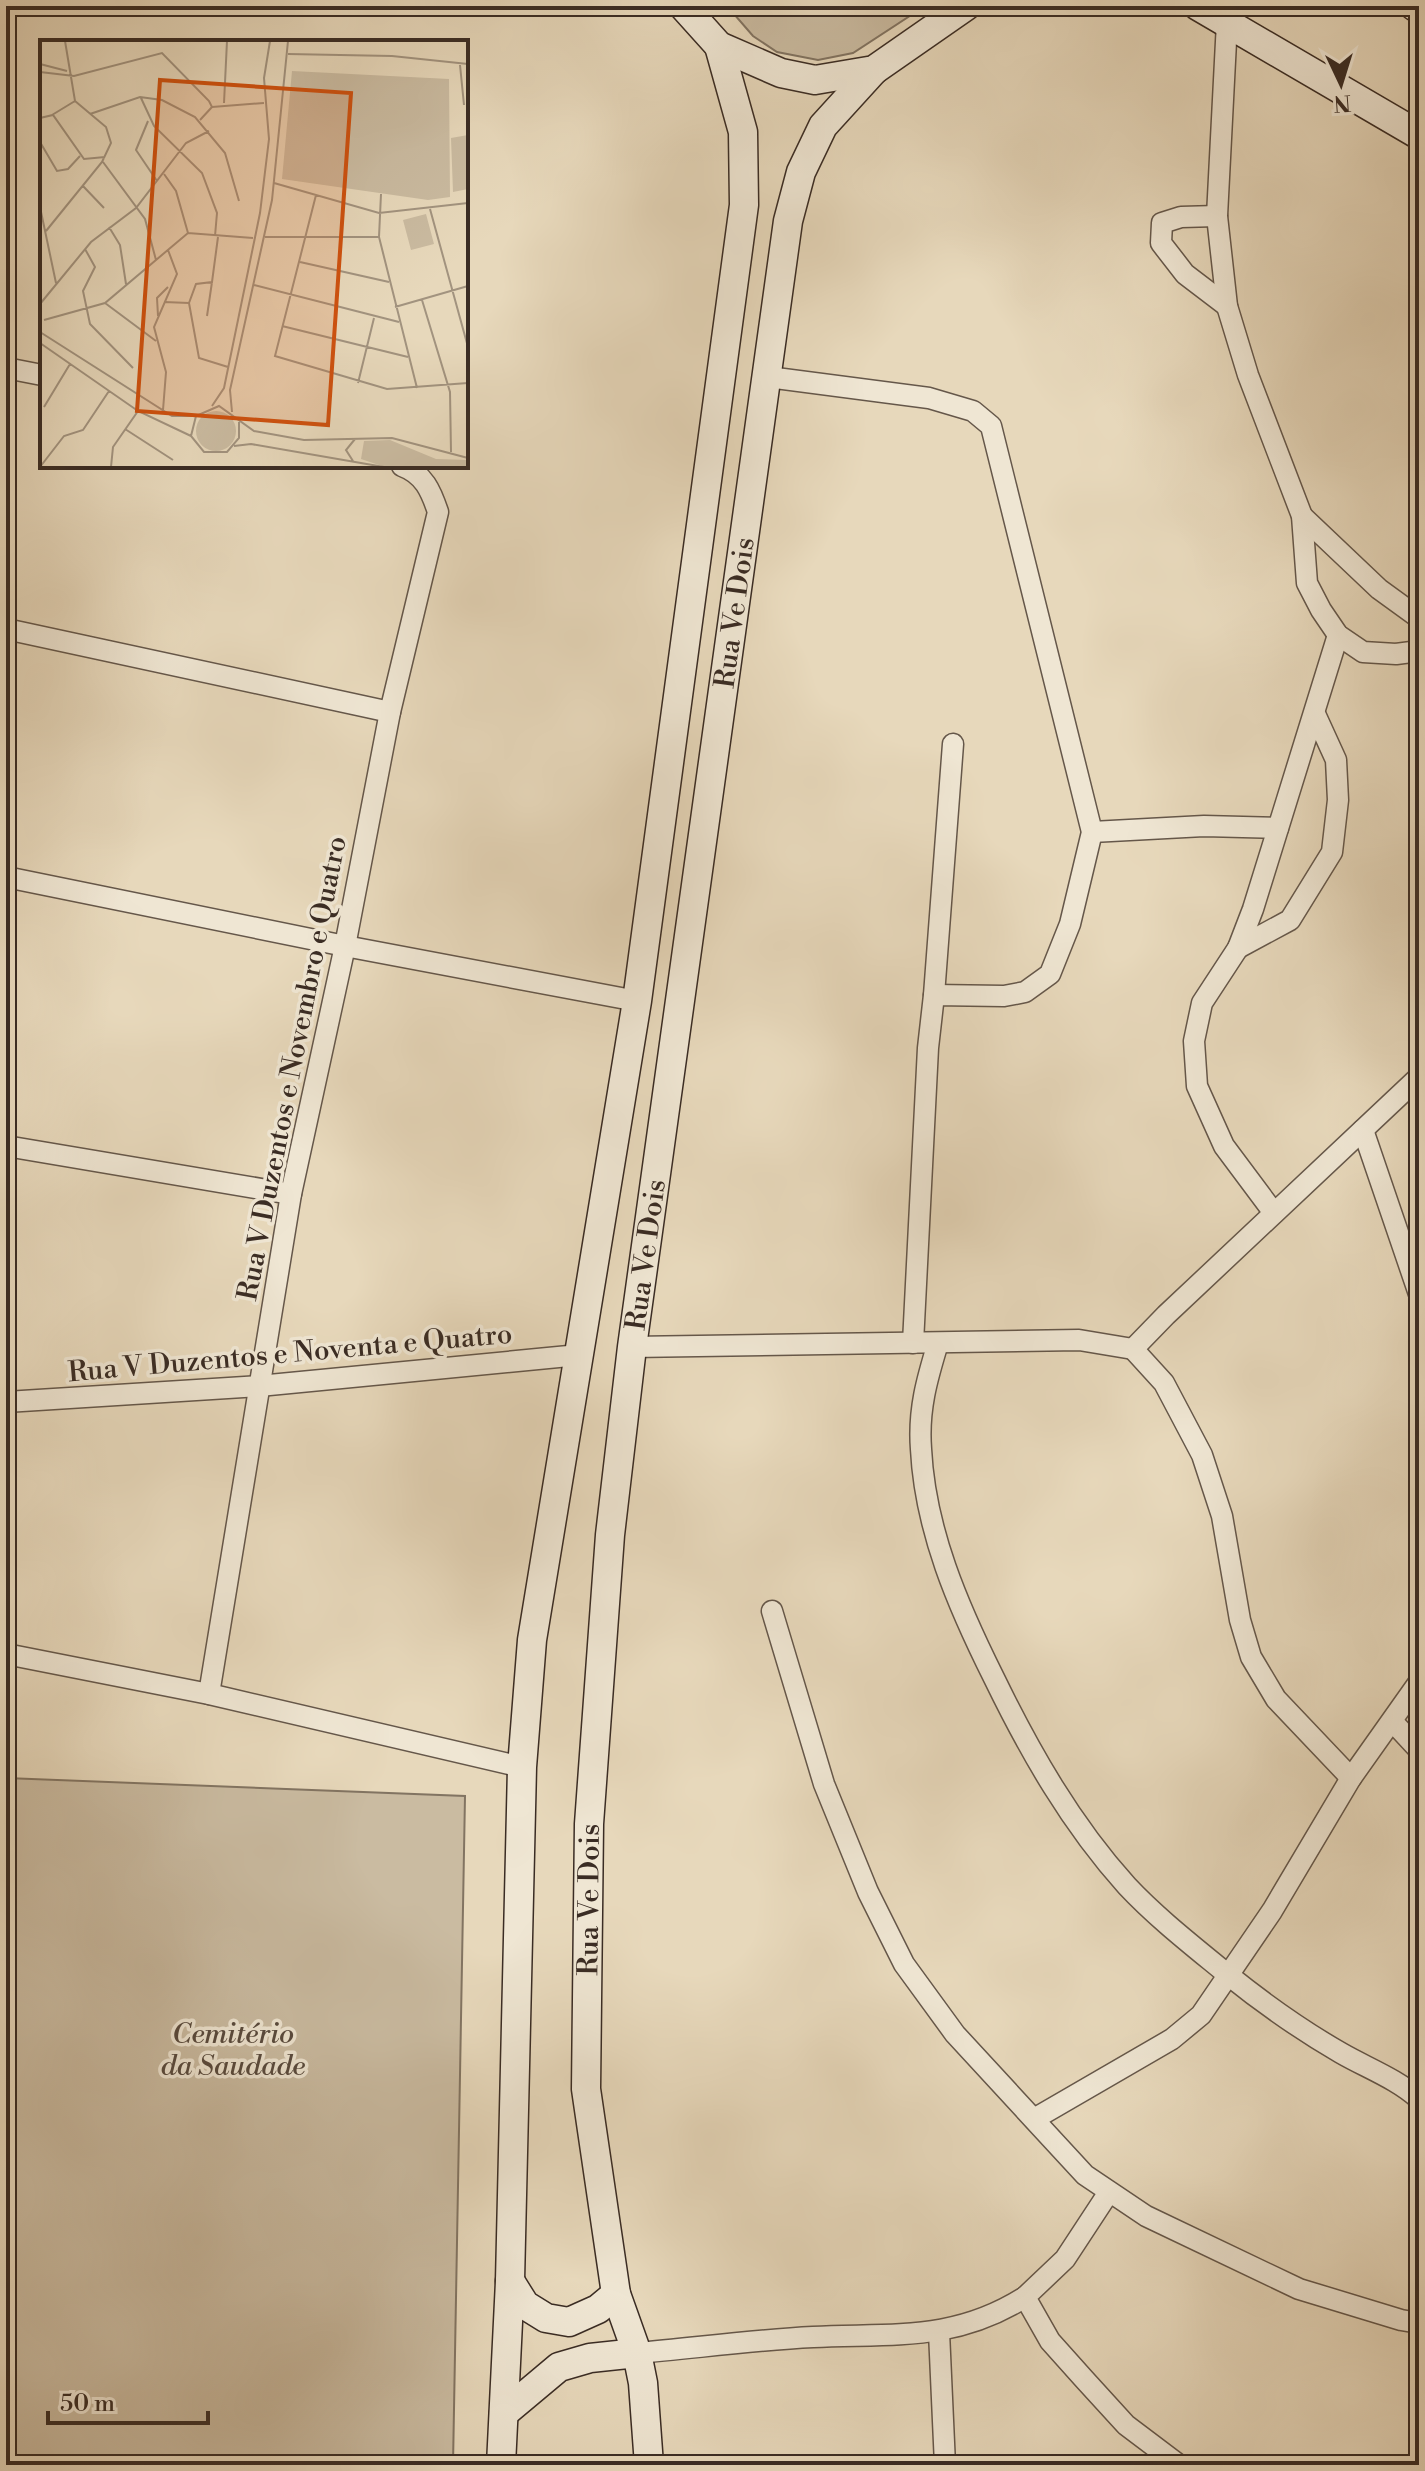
<svg xmlns="http://www.w3.org/2000/svg" width="1425" height="2471" viewBox="0 0 1425 2471" font-family="'Libre Bodoni',serif">
	<style>
		.green { fill: #cabba1; stroke: #827462; stroke-width: 2 }
		.lines { fill: none; stroke-linecap: round; stroke-linejoin: round }
		.minor-casing { stroke: #65574a; stroke-width: 23 }
		.secondary-casing { stroke: #3a2c24; stroke-width: 31 }
		.minor { stroke: #efe6d3; stroke-width: 20 }
		.secondary { stroke: #efe6d3; stroke-width: 28 }
		.labels { text-anchor: middle; stroke-width: 7; stroke-linejoin: round; paint-order: stroke }
		.street-label { font-size: 28px; fill: #3a2c24; stroke: #efe6d3 }
		.park-label { font-size: 28px; font-style: italic; fill: #57493d; stroke: #efe6d3 }
		.inset-road { fill: none; stroke: #a2937f; stroke-width: 2 }
		.view { fill: #ce5210; fill-opacity: 0.15; stroke: #ce5210; stroke-width: 4 }
		.inset-edge { fill: none; stroke: #3a2c24; stroke-width: 4 }
	</style>
	<rect width="100%" height="100%" fill="#e7d8bb"/>
	<filter id="stains"><feTurbulence type="fractalNoise" baseFrequency=".0025" numOctaves="4"/><feColorMatrix values="0 0 0 0 .2 0 0 0 0 .09 0 0 0 0 .02 0 0 0 .5 -.17"/></filter>
	<radialGradient id="worn" r=".72"><stop offset=".6" stop-color="#630" stop-opacity="0"/><stop offset="1" stop-color="#630" stop-opacity=".3"/></radialGradient>
	<!-- green -->
	<g class="green">
		<polygon points="727,6 925,6 853,53 818,60 777,52 753,36"/>
		<polygon points="6,1778 465,1796 453,2465 6,2465"/>
	</g>
	<g class="lines">
		<defs>
			<g id="minor">
				<polyline points="1227,22 1217,216 1227,306 1248,375 1302,516 1307,583 1321,610 1338,635 1363,652 1396,654 1419,651"/>
				<polyline points="1217,216 1181,217 1162,223 1161,243 1185,274 1227,306"/>
				<polyline points="6,368 42,375"/>
				<polyline points="768,377 929,398 973,411 991,426 1092,832 1070,924 1050,974 1025,992 1004,996 934,995 928,1048 913,1343"/>
				<polyline points="1302,516 1379,589 1419,618"/>
				<polyline points="6,629 390,712"/>
				<polyline points="1092,832 1204,826 1278,828"/>
				<polyline points="6,877 345,946 637,1001"/>
				<polyline points="1238,948 1290,920 1332,852 1338,800 1336,760 1315,714"/>
				<polyline points="934,995 953,744"/>
				<polyline points="1363,1130 1419,1294"/>
				<polyline points="6,1146 291,1194"/>
				<polyline points="1274,1213 1224,1146 1197,1086 1194,1041 1202,1003 1238,948 1253,909 1338,635"/>
				<path d="M938 1343C927 1379 918 1410 921 1449 925 1530 958 1606 994 1678 1030 1752 1071 1824 1127 1886 1157 1918 1193 1946 1227 1974 1263 2003 1301 2030 1341 2053 1367 2068 1397 2079 1419 2099"/>
				<polyline points="632,1347 1079,1340 1133,1349"/>
				<polyline points="1133,1349 1164,1383 1202,1455 1222,1516 1240,1620 1251,1657 1276,1699 1351,1778"/>
				<polyline points="1133,1349 1166,1315 1419,1077"/>
				<polyline points="6,1402 259,1386 579,1355"/>
				<polyline points="772,1611 824,1784 868,1892 904,1964 955,2034 1085,2175 1146,2216 1299,2289 1401,2320 1419,2323"/>
				<polyline points="6,1654 209,1694 522,1767"/>
				<path d="M209 1694 291 1194 345 946 390 712 438 512C431 491 424 474 402 466"/>
				<polyline points="1393,1722 1419,1750"/>
				<polyline points="1034,2119 1172,2039 1201,2015 1272,1911 1351,1778 1419,1682"/>
				<polyline points="1109,2192 1065,2259 1025,2297 1050,2341 1084,2379 1126,2425 1179,2465"/>
				<polyline points="939,2332 945,2465"/>
				<path d="M637 2353C695 2348 754 2340 813 2337 893 2333 954 2342 1025 2297"/>
			</g>
			<g id="secondary">
				<polyline points="683,6 719,46 781,73 815,80 874,70 966,6"/>
				<polyline points="1198,6 1419,135"/>
				<polyline points="1414,6 1419,9"/>
				<polyline points="510,2281 525,2305 546,2318 569,2322 598,2309 616,2294"/>
				<polyline points="504,2413 559,2367 590,2358 637,2353"/>
				<polyline points="501,2465 510,2281 522,1767 532,1640 637,1001 744,205 743,132 719,46"/>
				<path id="s1" d="M649 2465 643 2383 637 2353 616 2294 586 2089 589 1824 610 1535 632 1347 788 221 801 172 823 126 874 70"/>
			</g>
		</defs>
		<!-- minor casing -->
		<use href="#minor" class="minor-casing"/>
		<!-- secondary casing -->
		<use href="#secondary" class="secondary-casing"/>
		<!-- minor -->
		<use href="#minor" class="minor"/>
		<!-- secondary -->
		<use href="#secondary" class="secondary"/>
	</g>
	<g class="labels">
		<!-- street labels -->
		<g class="street-label">
			<text dy="10" stroke="none"><textPath href="#s1" startOffset="1868">Rua Ve Dois</textPath></text>
			<text transform="translate(291 1068) rotate(-79)" y="10">Rua V Duzentos e Novembro e Quatro</text>
			<text dy="10" stroke="none"><textPath href="#s1" startOffset="1220">Rua Ve Dois</textPath></text>
			<text transform="translate(290 1352) rotate(-5)" y="10">Rua V Duzentos e Noventa e Quatro</text>
			<text dy="10" stroke="none"><textPath href="#s1" startOffset="572">Rua Ve Dois</textPath></text>
		</g>
		<!-- park labels -->
		<g class="park-label">
			<text x="233" y="2043">Cemitério<tspan x="233" dy="32">da Saudade</tspan></text>
		</g>
	</g>
	<!-- overview -->
	<g transform="translate(40 40)">
		<rect width="428" height="428" fill="#e7d8bb"/>
		<path d="M252 31 409 39 410 157 388 160 242 139ZM428 95V149L413 152 411 98ZM386 174 394 204 371 210 363 180ZM156 391a20 20 0 1 1 40 0a20 20 0 1 1-40 0ZM350 400 396 419 428 420V427H345L321 419 324 401Z" fill="#cabba1"/>
		<path class="inset-road" d="M248 14 352 16 428 24M0 24 27 31M420 25 424 65M0 32 34 36 122 13 169 61 172 67 160 80M101 58 114 86 162 133 177 173 175 196M184 63 187 1M172 67 224 63M50 74 100 57 122 60 155 77 185 113 199 161M12 75 35 61M0 78 13 75 44 119 65 117M108 81 96 110 117 141M0 102 17 131 28 129 40 116M63 122 105 179 116 220M124 134 136 151 148 193M234 143 339 173 428 163M42 145 64 168M341 154 339 197 377 348M276 155 235 316 347 349 428 343M0 167 16 243M390 169 428 307M69 187 80 205 86 244M6 191 62 122 71 103 66 87 35 61 25 1M178 197 172 242 156 244 149 263 159 318 188 327M225 197H339M45 209 55 227 43 251 50 284 93 328M260 222 349 242M214 245 359 282M382 260 410 352 411 412M124 262 149 263M65 263 116 301M0 264 51 202 96 168 146 103 169 91M355 267 428 246M118 276 117 258 128 247M167 276 172 242M4 280 65 263 148 193 213 198M242 286 368 317M0 292 132 376H156M0 303 98 371 151 396M318 343 334 278M172 366 184 348 220 173 229 99 224 38 230 1M4 367 30 324M123 370 126 332 114 287 137 234 128 210M192 372 190 350 232 160 248 1M199 382V398L187 412H164L151 396 156 376 179 366 214 391 264 400 352 398 428 418M85 389 133 420M194 406 211 404 344 427M313 421 306 410 315 399M0 427 24 396 43 390 69 351M71 427 73 407 98 371"/>
		<path class="view" d="M120 40 311 53 288 385 97 371Z"/>
		<rect width="428" height="428" class="inset-edge"/>
	</g>
	<!-- margin -->
	<rect width="1425" height="2471" fill="none" stroke="#e7d8bb" stroke-width="32"/>
	<rect x="8" y="8" width="1409" height="2455" fill="none" stroke="#3a2c24" stroke-width="4"/>
	<rect x="16" y="16" width="1393" height="2439" fill="none" stroke="#3a2c24" stroke-width="2"/>
	<!-- north arrow -->
	<g transform="translate(1341 84) rotate(176)" stroke="#efe6d3" stroke-width="6" paint-order="stroke">
	<path d="M0-6L14 30L0 20L-14 30Z" fill="#3a2c24"/>
	<text y="-12" font-size="22" font-weight="bold" text-anchor="middle" fill="#3a2c24">N</text>
	</g>
	<!-- scale -->
	<path d="M48 2411v12h160v-12" fill="none" stroke="#3a2c24" stroke-width="4"/>
	<text x="60" y="2411" font-size="24" fill="#3a2c24" stroke="#efe6d3" stroke-width="6" paint-order="stroke">50 m</text>
	<rect width="100%" height="100%" filter="url(#stains)"/>
	<rect width="100%" height="100%" fill="url(#worn)"/>
</svg>
